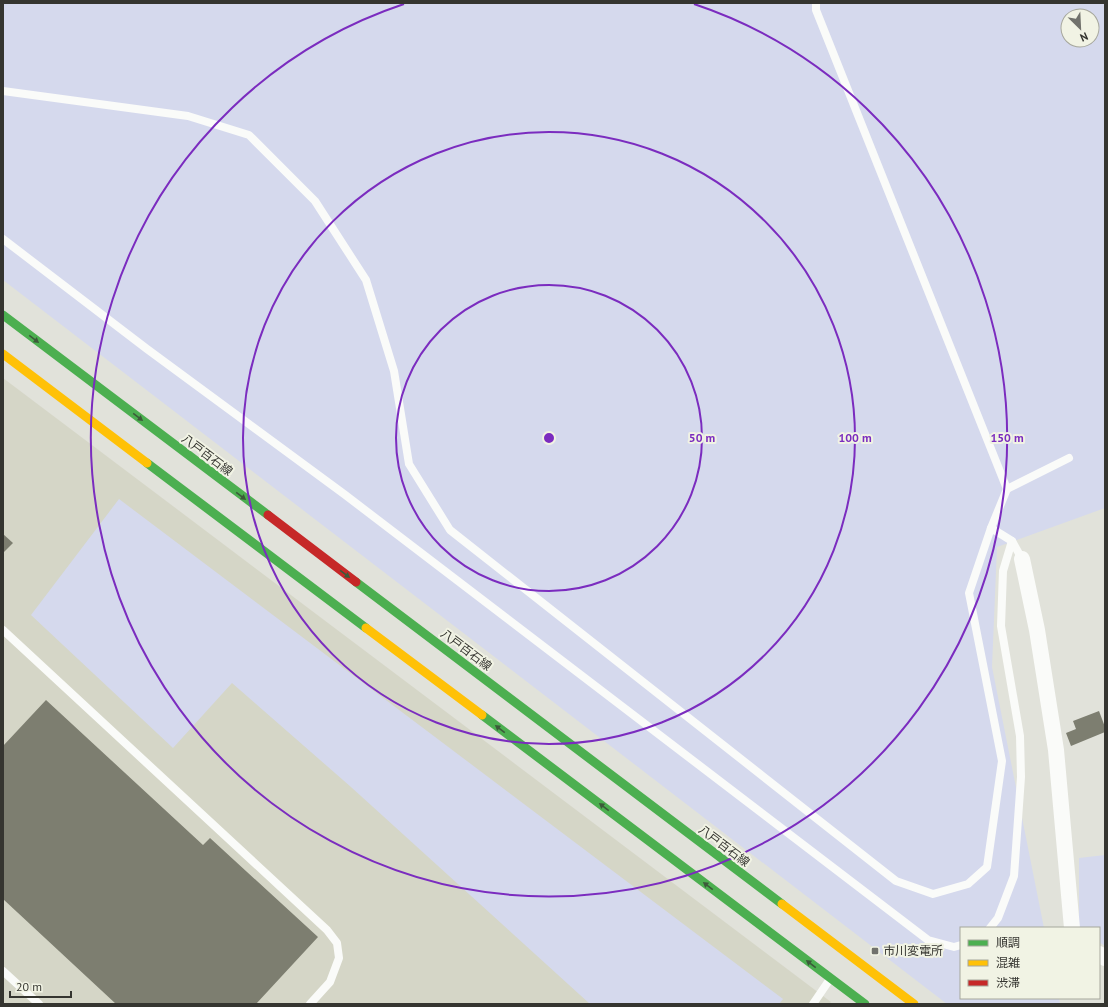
<svg xmlns="http://www.w3.org/2000/svg" width="1108" height="1007" viewBox="0 0 1108 1007" font-family="'PT Sans','Noto Sans JP',sans-serif">
	<style>
		.built { fill: #d5d6c7 }
		.green { fill: #d5d9ed; fill-rule: evenodd }
		.building { fill: #7d7e70 }
		.lines { fill: none; stroke-linecap: round; stroke-linejoin: round }
		.lane { stroke: #fafbf9; stroke-width: 8 }
		.street { stroke: #fafbf9; stroke-width: 16 }
		.fast { stroke: #4caf50; stroke-width: 9 }
		.slow { stroke: #ffc107; stroke-width: 9 }
		.jam { stroke: #c62828; stroke-width: 9 }
		.oneway { fill: #3c5a3a }
		.ring { fill: none; stroke: #7b2cbf; stroke-width: 2 }
		.poi-dot { fill: #71726c; stroke: #f1f3e4; stroke-width: 1.5 }
		.labels { text-anchor: middle; stroke-width: 4; stroke-linejoin: round; paint-order: stroke }
		.street-label { font-size: 12px; fill: #353530; stroke: #f1f3e4 }
		.poi-label { font-size: 12px; fill: #353530; stroke: #f1f3e4; text-anchor: start }
		.centre { fill: #7b2cbf; stroke: #f1f3e4; stroke-width: 2 }
		.ring-label { font-size: 12px; text-anchor: middle; font-weight: bold; fill: #7b2cbf; stroke: #f1f3e4; stroke-width: 4; stroke-linejoin: round; paint-order: stroke }
	</style>
	<rect width="100%" height="100%" fill="#e1e2da"/>
	<!-- built -->
	<polygon class="built" points="3,378 831,1002 829,1004 3,1004"/>
	<!-- green -->
	<g class="green">
		<path d="M3 3H1105V508L997 547 992 667 1044 928H961V998H1059L1060 1004H947L3 280ZM1068 16H1092V40H1068Z"/>
		<polygon points="119,499 783,999 779,1004 590,1004 351,787 232,683 173,748 31,615"/>
		<polygon points="1105,855 1105,946 1099,942 1099,928 1079,928 1079,858"/>
	</g>
	<!-- building -->
	<g class="building">
		<polygon points="3,534 13,543 3,553"/>
		<polygon points="46,700 203,845 210,838 318,937 256,1004 116,1004 3,899 3,746"/>
		<polygon points="1099,711 1105,727 1105,732 1071,746 1066,733 1076,729 1073,721"/>
	</g>
	<g class="lines">
		<!-- lane -->
		<g class="lane">
			<polyline points="816,3 816,10 1007,489"/>
			<polyline points="3,91 188,116 249,135 315,201 366,280 394,371 409,464 450,530 896,881 933,894 968,884 987,867 1002,761 969,593 991,528 1007,489 1069,458"/>
			<polyline points="3,239 147,349 344,494 928,940 954,947 961,945"/>
			<polyline points="991,528 1012,541 1022,559"/>
			<polyline points="3,630 327,930 337,943 339,958 330,982 310,1004"/>
			<polyline points="990,928 998,918 1014,876 1021,777 1020,736 1001,626 1003,571 1012,541"/>
			<polyline points="3,971 39,1004"/>
			<polyline points="813,1004 830,979"/>
		</g>
		<!-- street -->
		<g class="street">
			<polyline points="1022,559 1037,630 1056,750 1072,928"/>
			<polyline points="1099,954 1105,958"/>
		</g>
		<!-- fast -->
		<g class="fast">
			<polyline points="3,315 268,515"/>
			<polyline points="147,463 366,628"/>
			<polyline points="356,582 782,904"/>
			<polyline points="482,715 865,1004"/>
		</g>
		<!-- slow -->
		<g class="slow">
			<polyline points="3,354 147,463"/>
			<polyline points="366,628 482,715"/>
			<polyline points="782,904 914,1004"/>
		</g>
		<!-- jam -->
		<polyline class="jam" points="268,515 356,582"/>
	</g>
	<!-- one-way arrows -->
	<defs><path id="oneway-solid" d="M-6-.8H1V-3.2L6.5 0L1 3.2V.8H-6Z"/></defs>
	<g class="oneway">
		<use href="#oneway-solid" transform="translate(34 339) rotate(37)"/>
		<use href="#oneway-solid" transform="translate(138 417) rotate(37)"/>
		<use href="#oneway-solid" transform="translate(241 496) rotate(37)"/>
		<use href="#oneway-solid" transform="translate(345 574) rotate(37)"/>
		<use href="#oneway-solid" transform="translate(500 729) rotate(-143)"/>
		<use href="#oneway-solid" transform="translate(604 807) rotate(-143)"/>
		<use href="#oneway-solid" transform="translate(708 886) rotate(-143)"/>
		<use href="#oneway-solid" transform="translate(811 964) rotate(-143)"/>
	</g>
	<!-- distance rings -->
	<g class="ring">
		<circle cx="549" cy="438" r="153"/>
		<circle cx="549" cy="438" r="306"/>
		<path d="M694 4A458 458 0 1 1 404 4"/>
	</g>
	<!-- markers -->
	<rect class="poi-dot" x="871" y="947" width="8" height="8" rx="2"/>
	<g class="labels">
		<!-- street labels -->
		<g class="street-label">
			<text transform="translate(207 455) rotate(37)" y="4">八戸百石線</text>
			<text transform="translate(466 650) rotate(37)" y="4">八戸百石線</text>
			<text transform="translate(724 846) rotate(37)" y="4">八戸百石線</text>
		</g>
		<!-- poi labels -->
		<g class="poi-label">
			<text x="883" y="955">市川変電所</text>
		</g>
	</g>
	<circle cx="549" cy="438" r="6" class="centre"/>
	<g class="ring-label">
		<text x="702" y="442">50 m</text>
		<text x="855" y="442">100 m</text>
		<text x="1007" y="442">150 m</text>
	</g>
	<!-- border -->
	<rect width="1108" height="1007" fill="none" stroke="#353530" stroke-width="8"/>
	<!-- legend -->
	<rect x="960" y="927" width="140" height="72" fill="#f1f3e4" stroke="#a6a79c"/>
	<rect x="968" y="940" width="20" height="6" fill="#4caf50" stroke="#a6a79c"/>
	<text x="996" y="947" font-size="12" fill="#353530">順調</text>
	<rect x="968" y="960" width="20" height="6" fill="#ffc107" stroke="#a6a79c"/>
	<text x="996" y="967" font-size="12" fill="#353530">混雑</text>
	<rect x="968" y="980" width="20" height="6" fill="#c62828" stroke="#a6a79c"/>
	<text x="996" y="987" font-size="12" fill="#353530">渋滞</text>
	<!-- north arrow -->
	<g transform="translate(1080 28) rotate(156)"><circle r="19" fill="#f1f3e4" stroke="#a6a79c"/>
	<path d="M0-3L7 15L0 10L-7 15Z" fill="#71726c"/>
	<text y="-6" font-size="11" font-weight="bold" text-anchor="middle" fill="#353530">N</text>
	</g>
	<!-- scale -->
	<path d="M10 991v6h61v-6" fill="none" stroke="#353530" stroke-width="2"/>
	<text x="16" y="991" font-size="12" fill="#353530" stroke="#f1f3e4" stroke-width="3" paint-order="stroke">20 m</text>
</svg>
